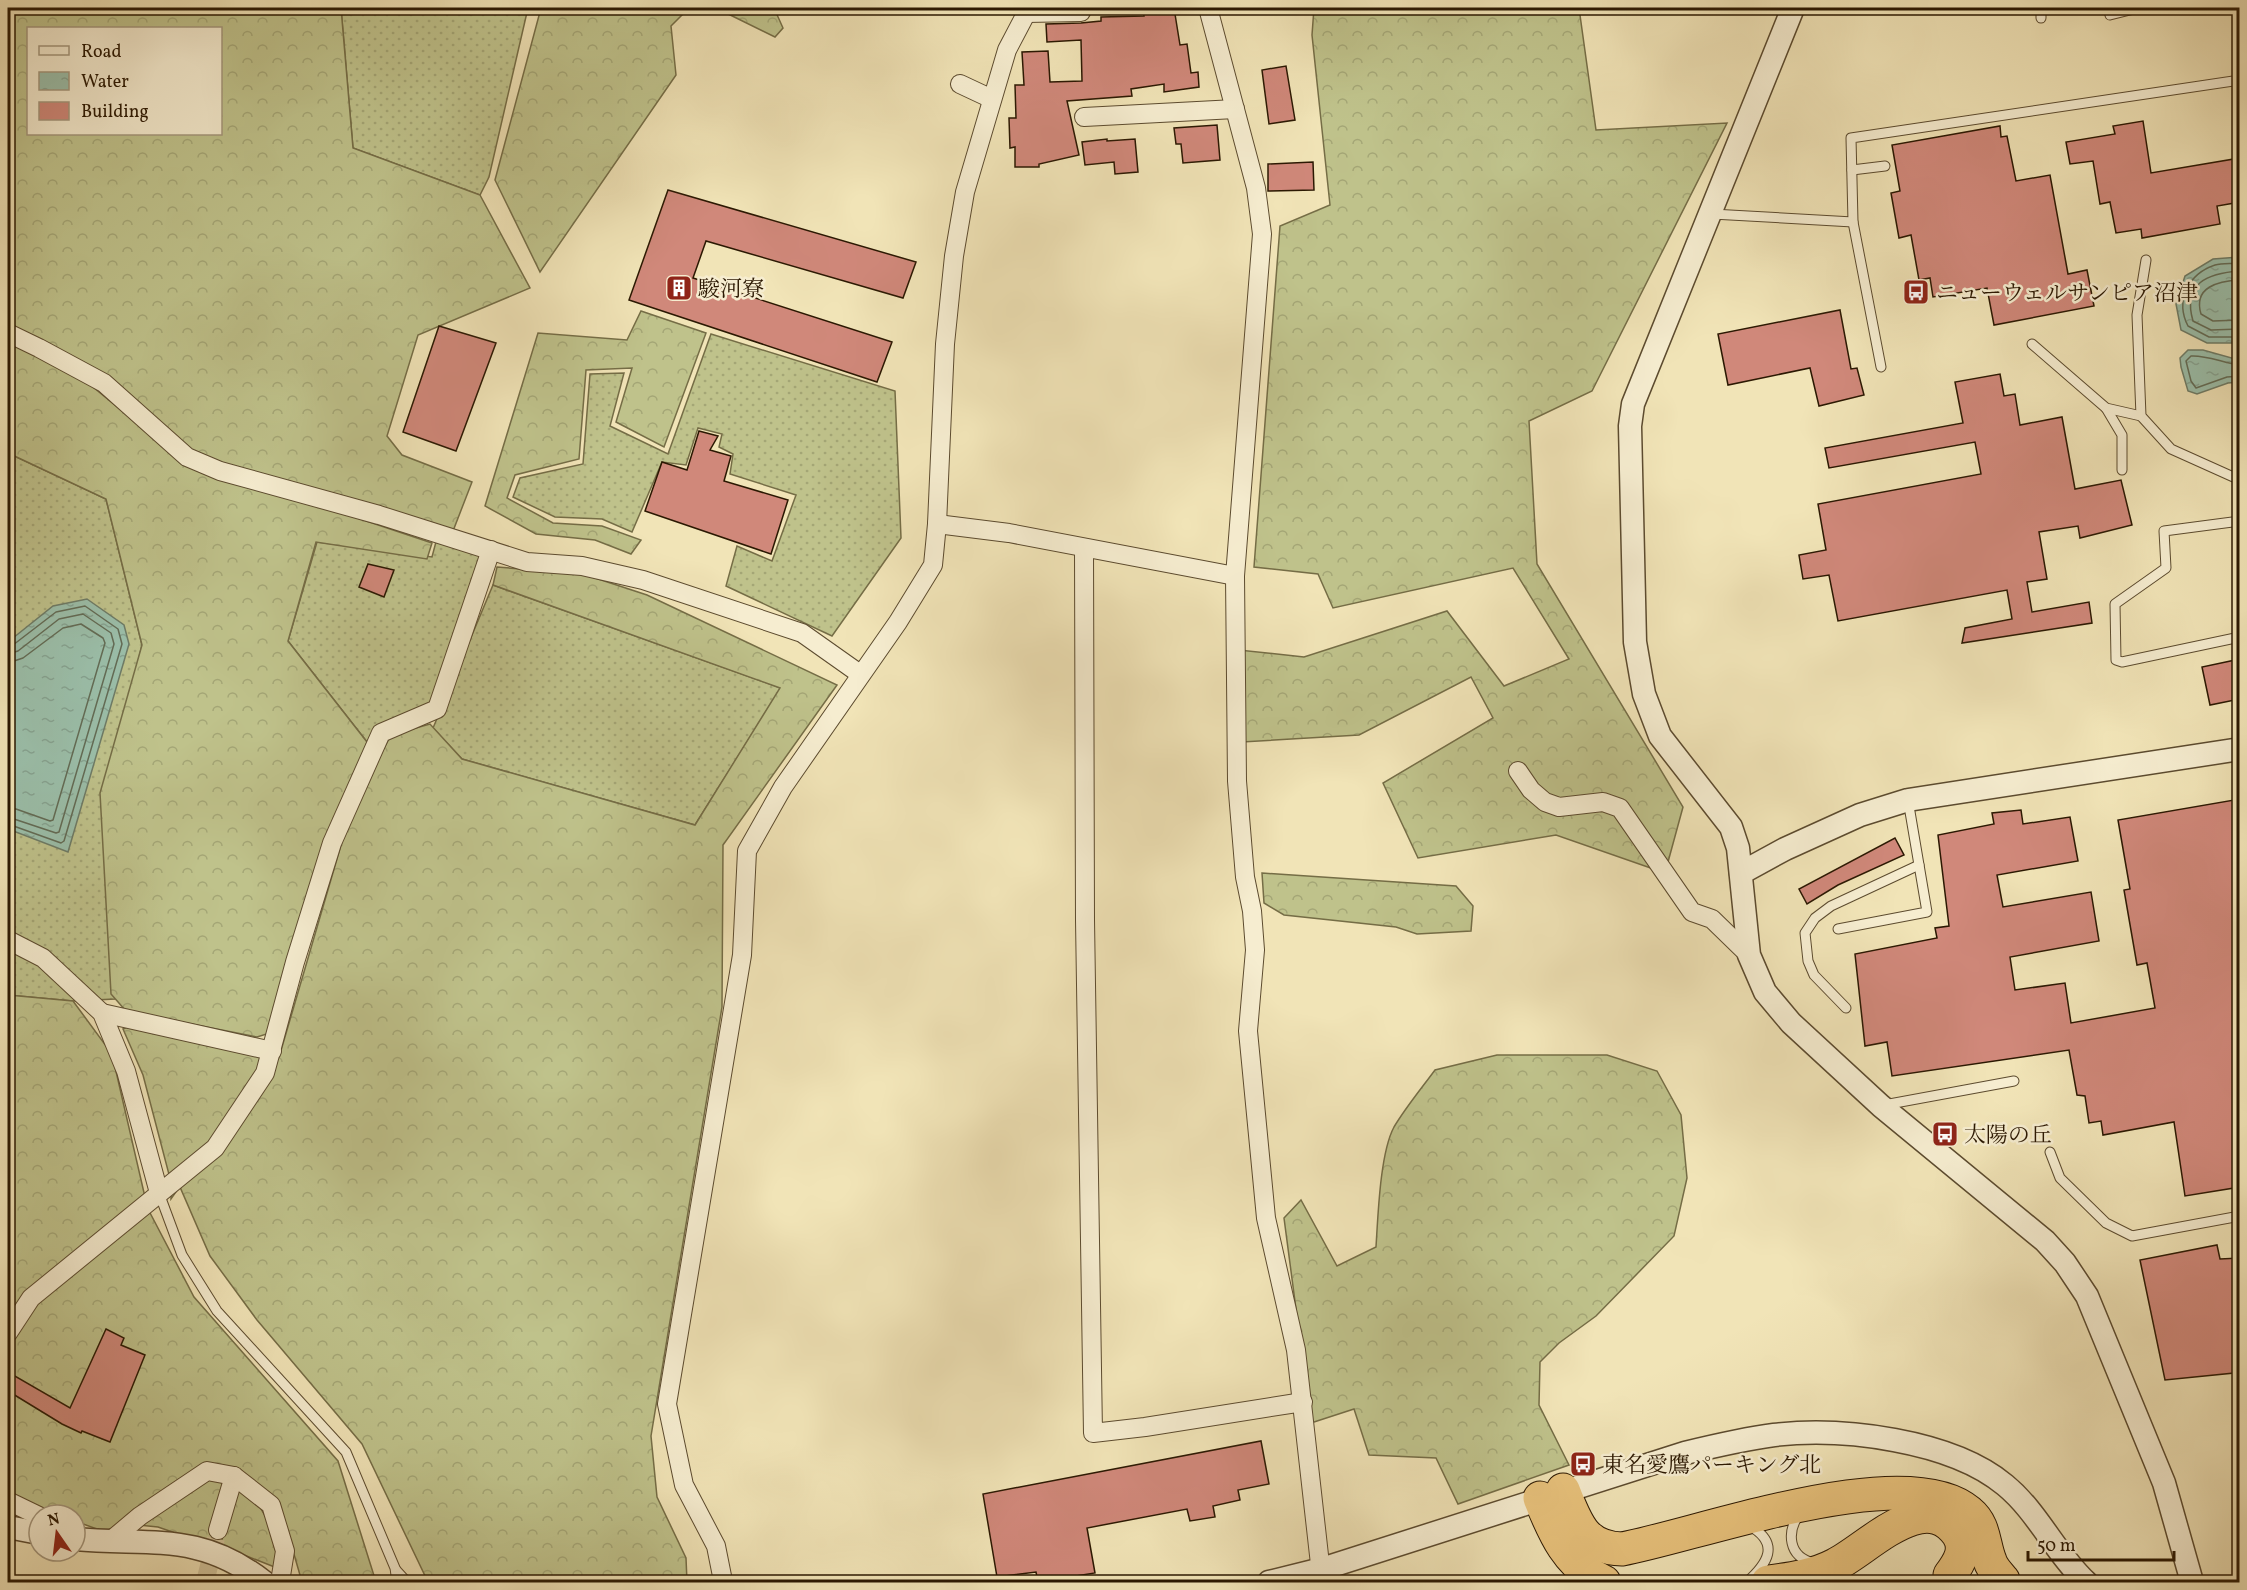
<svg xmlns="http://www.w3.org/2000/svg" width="2247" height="1590" viewBox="0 0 2247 1590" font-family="Vollkorn,'Noto Serif JP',serif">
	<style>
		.grass { fill: url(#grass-dots); stroke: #756d46; stroke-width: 1.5 }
		.forest { fill: url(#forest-crowns); stroke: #756d46; stroke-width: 1.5; fill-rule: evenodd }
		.water { fill: url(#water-ripples); stroke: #6e7c67; stroke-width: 1.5 }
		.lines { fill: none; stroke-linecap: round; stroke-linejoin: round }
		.shore { stroke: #636c56; stroke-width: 1.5 }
		.building { fill: #d0887a; stroke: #2b1802; stroke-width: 1.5 }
		.minor-tunnel { stroke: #d3c59c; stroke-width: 18; stroke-dasharray: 18 9; stroke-linecap: butt }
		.service-casing { stroke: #5c4b2f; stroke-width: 11 }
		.minor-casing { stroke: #5c4b2f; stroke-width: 20 }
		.tertiary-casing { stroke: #5c4b2f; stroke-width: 25 }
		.motorway-casing { stroke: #2b1802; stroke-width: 35 }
		.service { stroke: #f6edd0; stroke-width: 9 }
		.minor { stroke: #f6edd0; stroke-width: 18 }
		.tertiary { stroke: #f6edd0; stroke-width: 22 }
		.motorway { stroke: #e8c27c; stroke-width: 33 }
		.labels { text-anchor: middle; stroke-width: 5; stroke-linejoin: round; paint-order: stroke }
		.poi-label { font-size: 22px; fill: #2b1802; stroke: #f6edd0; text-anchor: start }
	</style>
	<defs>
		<pattern id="grass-dots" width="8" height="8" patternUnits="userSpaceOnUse" patternTransform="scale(1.5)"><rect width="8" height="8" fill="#bfc28b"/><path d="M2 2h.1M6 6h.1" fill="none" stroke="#a4a676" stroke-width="1.8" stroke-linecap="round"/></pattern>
		<pattern id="forest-crowns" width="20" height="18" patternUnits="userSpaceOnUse" patternTransform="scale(1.5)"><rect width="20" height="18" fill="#bfc28b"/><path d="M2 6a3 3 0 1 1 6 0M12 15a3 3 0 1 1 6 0" fill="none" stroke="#a4a676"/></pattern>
		<pattern id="water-ripples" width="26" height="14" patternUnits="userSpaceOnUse" patternTransform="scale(1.5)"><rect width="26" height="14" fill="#9bbfaa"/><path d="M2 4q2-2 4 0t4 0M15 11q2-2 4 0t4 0" fill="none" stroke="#86a391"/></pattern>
	</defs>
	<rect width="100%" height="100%" fill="#f1e4b7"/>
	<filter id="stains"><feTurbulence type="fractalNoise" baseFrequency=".00333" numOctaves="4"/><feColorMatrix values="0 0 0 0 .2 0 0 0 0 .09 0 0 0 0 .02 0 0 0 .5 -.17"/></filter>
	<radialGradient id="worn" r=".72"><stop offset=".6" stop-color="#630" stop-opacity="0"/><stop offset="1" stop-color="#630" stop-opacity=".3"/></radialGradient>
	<!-- grass -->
	<g class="grass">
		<polygon points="341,8 528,8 489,177 480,195 353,148"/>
		<polygon points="711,334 895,391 901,538 832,636 726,586 737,546 772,561 796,495 730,474 733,454 719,447 722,434 698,428 686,465 662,462 632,532 602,519 555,517 513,497 520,478 583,464 590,374 624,373 610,426 668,454"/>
		<polygon points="8,453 106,499 142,645 106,797 115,999 73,1001 8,995"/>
		<polygon points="437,538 495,559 437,709 367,742 288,641 317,542 432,557"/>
		<polygon points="493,585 781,688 695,825 462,759 433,728"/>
	</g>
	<!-- forest -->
	<g class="forest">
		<path d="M8 8H341L353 148 480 195 530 288 418 335 387 436 402 455 472 482 453 531 197 461 49 348 8 332ZM28 28H220V134H28Z"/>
		<polygon points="541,8 689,8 671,26 676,75 540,272 495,180"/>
		<polygon points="716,8 774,8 783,28 775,37"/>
		<polygon points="1314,8 1579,8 1596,130 1727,123 1592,391 1529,421 1537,564 1683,807 1665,873 1556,835 1418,858 1383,783 1493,718 1471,677 1359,735 1242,742 1239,650 1304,657 1447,611 1504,686 1569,659 1513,568 1333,608 1318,574 1254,567 1280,226 1330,205 1312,35"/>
		<polygon points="641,311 706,333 664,447 616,422 632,368 586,370 579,459 515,475 507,498 553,523 602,526 641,540 631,554 595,540 536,534 485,506 538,333 627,340"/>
		<polygon points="8,342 55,356 181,459 432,543 427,559 316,542 288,641 367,742 270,1033 257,1037 126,1011 111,994 100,793 142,645 106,499 8,453"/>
		<polygon points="497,567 583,574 647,595 837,685 723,845 722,1007 651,1436 657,1497 686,1558 687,1582 428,1582 362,1444 257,1320 210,1256 180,1187 280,1054 351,811 391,735 430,724 462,759 695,825 780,688 493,585"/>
		<polygon points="1262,873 1456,886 1473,906 1471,931 1417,934 1396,927 1284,915 1264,903"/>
		<polygon points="8,995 73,1001 112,1054 145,1197 8,1317"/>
		<polygon points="135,1024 261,1050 264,1067 171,1199 171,1182 143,1075 123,1029"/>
		<path d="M1497 1055H1607L1657 1071 1681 1115 1687 1178 1674 1236 1596 1316 1559 1343 1540 1362 1539 1405 1569 1465 1458 1504 1436 1458 1369 1455 1354 1409 1311 1423 1284 1218 1301 1200 1337 1266 1376 1247C1378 1216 1380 1153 1394 1127 1406 1107 1421 1089 1435 1070Z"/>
		<path d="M148 1209 194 1297 338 1461 376 1582H302L285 1523 237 1478 207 1471 178 1490 105 1532 75 1521V1515C48 1515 31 1506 8 1493V1338L27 1303Z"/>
		<polygon points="207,1474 227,1483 210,1545 158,1527 138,1525"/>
		<polygon points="233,1485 253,1495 282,1545 277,1568 239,1553 220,1549"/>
	</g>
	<!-- water -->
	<g class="water">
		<polygon points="2239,257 2239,343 2207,343 2181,330 2176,304 2185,276 2213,259"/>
		<polygon points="2188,350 2203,350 2239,360 2239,382 2228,383 2197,394 2188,391 2181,367 2180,358"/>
		<polygon points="87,599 124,625 129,644 68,852 8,829 8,642 53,606"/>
	</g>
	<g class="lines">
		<!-- shore -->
		<g class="shore">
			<path d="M2240 263C2232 264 2222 263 2215 265 2188 274 2175 301 2188 326L2209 337H2240"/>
			<path d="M2240 271C2208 273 2182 283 2193 321L2211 330 2240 329"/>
			<path d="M2240 280C2218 281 2193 287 2201 314L2213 321 2240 320"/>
			<path d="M2240 365C2223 363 2207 355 2191 356L2186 361 2191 381 2196 388 2227 377 2240 376"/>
			<polyline points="8,646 13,645 56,612 85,606 118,629 122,644 64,841 61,843 8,824"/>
			<polyline points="8,654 18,651 59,619 83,614 111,633 114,644 59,832 56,833 8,817"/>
			<polyline points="8,663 23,658 63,628 81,624 103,638 105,643 53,820 50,821 16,809 8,808"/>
		</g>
	</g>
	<!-- building -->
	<g class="building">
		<polygon points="1143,8 1174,8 1180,45 1187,44 1191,73 1198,72 1199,87 1164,92 1164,84 1131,89 1132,96 1067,101 1079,155 1039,164 1039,167 1015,167 1015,147 1010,148 1009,118 1016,118 1015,85 1024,85 1022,52 1048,51 1050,82 1082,81 1081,40 1047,42 1046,24 1081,23 1101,21 1101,17 1144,16"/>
		<polygon points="1286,66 1295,120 1269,124 1262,70"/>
		<polygon points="2143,121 2151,173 2240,158 2240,202 2217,206 2220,224 2142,238 2141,229 2116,233 2110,202 2100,204 2093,161 2070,164 2066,142 2115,134 2113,126"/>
		<polygon points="1217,125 1220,160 1183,163 1181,144 1176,144 1174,128"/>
		<polygon points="2000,126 2001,137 2007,136 2016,181 2050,175 2068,274 2087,270 2094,306 1994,325 1987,288 1933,297 1930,278 1919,280 1911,235 1899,238 1891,193 1900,191 1892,145"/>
		<polygon points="1107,139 1107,141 1135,139 1138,172 1115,174 1114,162 1085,165 1082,142"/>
		<polygon points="1313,162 1314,190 1268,191 1268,164"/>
		<polygon points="668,190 916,262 903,298 706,241 693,278 892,342 877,382 629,300"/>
		<polygon points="1840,310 1851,369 1857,368 1864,395 1819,406 1810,368 1728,385 1718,334"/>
		<polygon points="439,326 496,343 456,451 403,432"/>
		<polygon points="2000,374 2004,396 2015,394 2020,425 2062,417 2075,489 2121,480 2132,525 2080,538 2078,526 2039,532 2047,579 2027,582 2032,612 2089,602 2092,623 1962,643 1965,628 2012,619 2007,590 1838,621 1829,575 1803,579 1799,555 1826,550 1818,504 1981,474 1975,442 1829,468 1825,448 1963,423 1955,382"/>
		<polygon points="699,431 718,436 710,450 731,456 724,481 788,500 771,554 645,511 662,462 687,470"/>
		<polygon points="368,564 394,570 384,597 359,587"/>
		<polygon points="2240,659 2240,699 2210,705 2202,667"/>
		<polygon points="2234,800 2240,829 2240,1187 2185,1196 2174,1122 2103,1135 2101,1121 2089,1123 2085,1096 2077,1095 2069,1050 1892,1076 1887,1042 1865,1046 1855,954 1937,938 1935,928 1949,926 1938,835 1994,824 1992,813 2021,810 2023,824 2070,817 2078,861 1997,875 2003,907 2091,892 2099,941 2010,957 2015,990 2065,983 2071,1023 2155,1008 2147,963 2137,965 2124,890 2130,889 2118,820"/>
		<polygon points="1895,838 1904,855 1838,885 1807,904 1799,889"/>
		<polygon points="2217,1245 2220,1259 2240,1258 2240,1363 2233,1364 2234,1373 2165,1380 2140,1260"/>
		<polygon points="106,1329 124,1338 121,1345 145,1355 110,1442 82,1431 81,1433 62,1424 8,1391 8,1372 70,1408"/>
		<polygon points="1261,1441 1269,1484 1238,1490 1240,1500 1213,1506 1215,1517 1190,1521 1187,1509 1087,1528 1095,1573 1038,1582 1036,1572 997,1577 983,1494"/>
	</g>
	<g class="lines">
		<!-- minor-tunnel -->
		<polyline class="minor-tunnel" points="205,1582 218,1530"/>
		<defs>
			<g id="service">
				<polyline points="2041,8 2041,18"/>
				<polyline points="2108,8 2110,15 2138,8"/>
				<polyline points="1852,170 1885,166"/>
				<polyline points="1712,214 1853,222 1851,138 2240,80"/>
				<polyline points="1853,222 1881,367"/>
				<polyline points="2146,260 2137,315 2141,416 2171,449 2240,480"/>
				<polyline points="2032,344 2106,408 2141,416"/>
				<polyline points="2106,408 2122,435 2122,470"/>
				<polyline points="2240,521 2164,531 2166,568 2115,604 2116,660 2122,662 2240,637"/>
				<polyline points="1838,929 1927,912 1908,800"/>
				<polyline points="1846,1008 1814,975 1808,961 1805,933 1815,918 1831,906 1919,865"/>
				<polyline points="1884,1105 2014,1081"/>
				<polyline points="2050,1152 2060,1178 2106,1223 2132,1236 2240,1216"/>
				<polyline points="159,1193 182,1255 217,1311 346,1452 395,1568 397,1582"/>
				<path d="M1800 1513C1786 1532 1788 1557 1814 1563"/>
				<polyline points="396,1570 407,1582"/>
				<path d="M1747 1582C1767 1564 1781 1544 1750 1526"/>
			</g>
			<g id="minor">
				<polyline points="1208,8 1256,188 1262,234 1235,576 1237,781 1245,877 1252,911 1255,950 1248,1031 1266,1218 1296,1350 1322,1582"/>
				<polyline points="1026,13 1081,12"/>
				<polyline points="960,84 992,99"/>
				<polyline points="1084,117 1235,109"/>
				<polyline points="8,333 39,348 104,383 187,457 220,471 379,515 527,562 582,566 643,580 802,633 860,674"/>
				<polyline points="937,524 1009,533 1235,576"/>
				<polyline points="1084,549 1085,920 1093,1433 1145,1427 1303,1402"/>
				<polyline points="1518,771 1531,790 1545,802 1559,807 1603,802 1620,808 1692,912 1712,919 1749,955"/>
				<polyline points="8,940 43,958 102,1013 126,1071 159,1193"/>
				<polyline points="102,1013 272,1051"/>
				<polyline points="8,1333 31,1298 215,1148 265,1073 295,962 332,843 381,733 437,709 491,550"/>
				<polyline points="8,1501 39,1516"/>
				<polyline points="218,1530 234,1476"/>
				<polyline points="109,1542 140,1516 207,1471 234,1476 271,1505 285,1551 280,1582"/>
				<polyline points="721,1582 722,1576 716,1546 684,1485 667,1404 742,955 747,851 783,787 898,622 933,565 937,524 945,344 954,256 965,192 1007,50 1029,8"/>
			</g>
			<g id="tertiary">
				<polyline points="1793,8 1633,404 1630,426 1635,642 1644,694 1660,736 1731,827 1738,848 1749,955 1765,992 1791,1023 1881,1106 2045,1241 2065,1263 2087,1296 2164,1483 2192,1582"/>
				<polyline points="1741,873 1785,849 1860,815 1908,800 2240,749"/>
				<polyline points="8,1527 39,1533"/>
				<path d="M75 1539C150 1546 199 1531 264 1582"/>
				<path d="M1269 1582 1322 1569 1685 1453C1714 1446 1744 1439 1774 1435 1842 1427 1951 1440 2005 1485 2038 1512 2055 1553 2086 1582"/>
			</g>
			<g id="motorway">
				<path d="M1563 1490C1576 1522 1583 1548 1622 1549 1698 1535 1907 1458 1969 1512 1985 1525 1983 1544 1990 1561 1992 1568 1998 1574 2003 1580"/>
				<path d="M1540 1498C1554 1533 1568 1566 1604 1582"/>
				<path d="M1768 1582C1791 1579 1814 1576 1835 1565 1868 1549 1924 1486 1958 1534 1968 1549 1959 1563 1950 1575"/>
			</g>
		</defs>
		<!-- service casing -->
		<use href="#service" class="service-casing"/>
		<!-- minor casing -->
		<use href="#minor" class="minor-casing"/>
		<!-- tertiary casing -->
		<use href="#tertiary" class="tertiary-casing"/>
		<!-- motorway casing -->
		<use href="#motorway" class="motorway-casing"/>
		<!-- service -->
		<use href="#service" class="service"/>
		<!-- minor -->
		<use href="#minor" class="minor"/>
		<!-- tertiary -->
		<use href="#tertiary" class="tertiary"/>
		<!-- motorway -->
		<use href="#motorway" class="motorway"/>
	</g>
	<!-- icons -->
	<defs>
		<symbol id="building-square" viewBox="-11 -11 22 22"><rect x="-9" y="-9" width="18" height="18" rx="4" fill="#8f2418" stroke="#f6edd0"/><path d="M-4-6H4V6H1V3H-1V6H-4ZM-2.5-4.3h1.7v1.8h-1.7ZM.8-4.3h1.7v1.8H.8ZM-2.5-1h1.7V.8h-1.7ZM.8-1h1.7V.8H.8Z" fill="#fff"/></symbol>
		<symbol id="bus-square" viewBox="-11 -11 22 22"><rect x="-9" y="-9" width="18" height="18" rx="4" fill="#8f2418" stroke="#f6edd0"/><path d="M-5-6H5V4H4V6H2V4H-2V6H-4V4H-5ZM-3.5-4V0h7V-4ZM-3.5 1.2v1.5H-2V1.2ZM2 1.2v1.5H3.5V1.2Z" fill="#fff"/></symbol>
	</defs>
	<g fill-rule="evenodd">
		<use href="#building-square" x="664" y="273" width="30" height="30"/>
		<use href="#bus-square" x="1901" y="277" width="30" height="30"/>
		<use href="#bus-square" x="1930" y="1119" width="30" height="30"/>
		<use href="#bus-square" x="1568" y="1449" width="30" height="30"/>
	</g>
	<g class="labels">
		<!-- poi labels -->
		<g class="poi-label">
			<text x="698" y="296">駿河寮</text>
			<text x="1936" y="300">ニューウェルサンピア沼津</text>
			<text x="1964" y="1142">太陽の丘</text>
			<text x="1602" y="1472">東名愛鷹パーキング北</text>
		</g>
	</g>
	<!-- margin -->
	<rect width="2247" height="1590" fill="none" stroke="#f1e4b7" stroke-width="30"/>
	<rect x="9" y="9" width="2229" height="1572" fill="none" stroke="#2b1802" stroke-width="3"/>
	<rect x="15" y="15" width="2217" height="1560" fill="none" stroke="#2b1802" stroke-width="1.5"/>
	<!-- legend -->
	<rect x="27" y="27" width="195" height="108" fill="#f6edd0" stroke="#a5987e" stroke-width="1.5"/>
	<rect x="39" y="46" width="30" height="9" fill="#f6edd0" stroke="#a5987e" stroke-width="1.5"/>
	<text x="81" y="57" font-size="18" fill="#2b1802">Road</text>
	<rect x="39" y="72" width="30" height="18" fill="url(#water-ripples)" stroke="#a5987e" stroke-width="1.5"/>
	<text x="81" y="87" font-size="18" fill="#2b1802">Water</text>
	<rect x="39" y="102" width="30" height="18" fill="#d0887a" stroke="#a5987e" stroke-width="1.5"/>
	<text x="81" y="117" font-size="18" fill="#2b1802">Building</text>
	<!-- north arrow -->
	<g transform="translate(57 1533) rotate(346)"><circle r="28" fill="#f6edd0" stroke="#a5987e" stroke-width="1.5"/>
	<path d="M0-4.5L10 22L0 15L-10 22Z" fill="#8f2418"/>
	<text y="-9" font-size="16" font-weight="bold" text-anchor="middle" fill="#2b1802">N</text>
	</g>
	<!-- scale -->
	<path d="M2028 1551v9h146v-9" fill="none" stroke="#2b1802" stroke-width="3"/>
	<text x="2037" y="1551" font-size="18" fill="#2b1802" stroke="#f6edd0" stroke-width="4.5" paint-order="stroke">50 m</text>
	<rect width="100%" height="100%" filter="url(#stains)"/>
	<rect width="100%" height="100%" fill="url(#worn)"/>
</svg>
